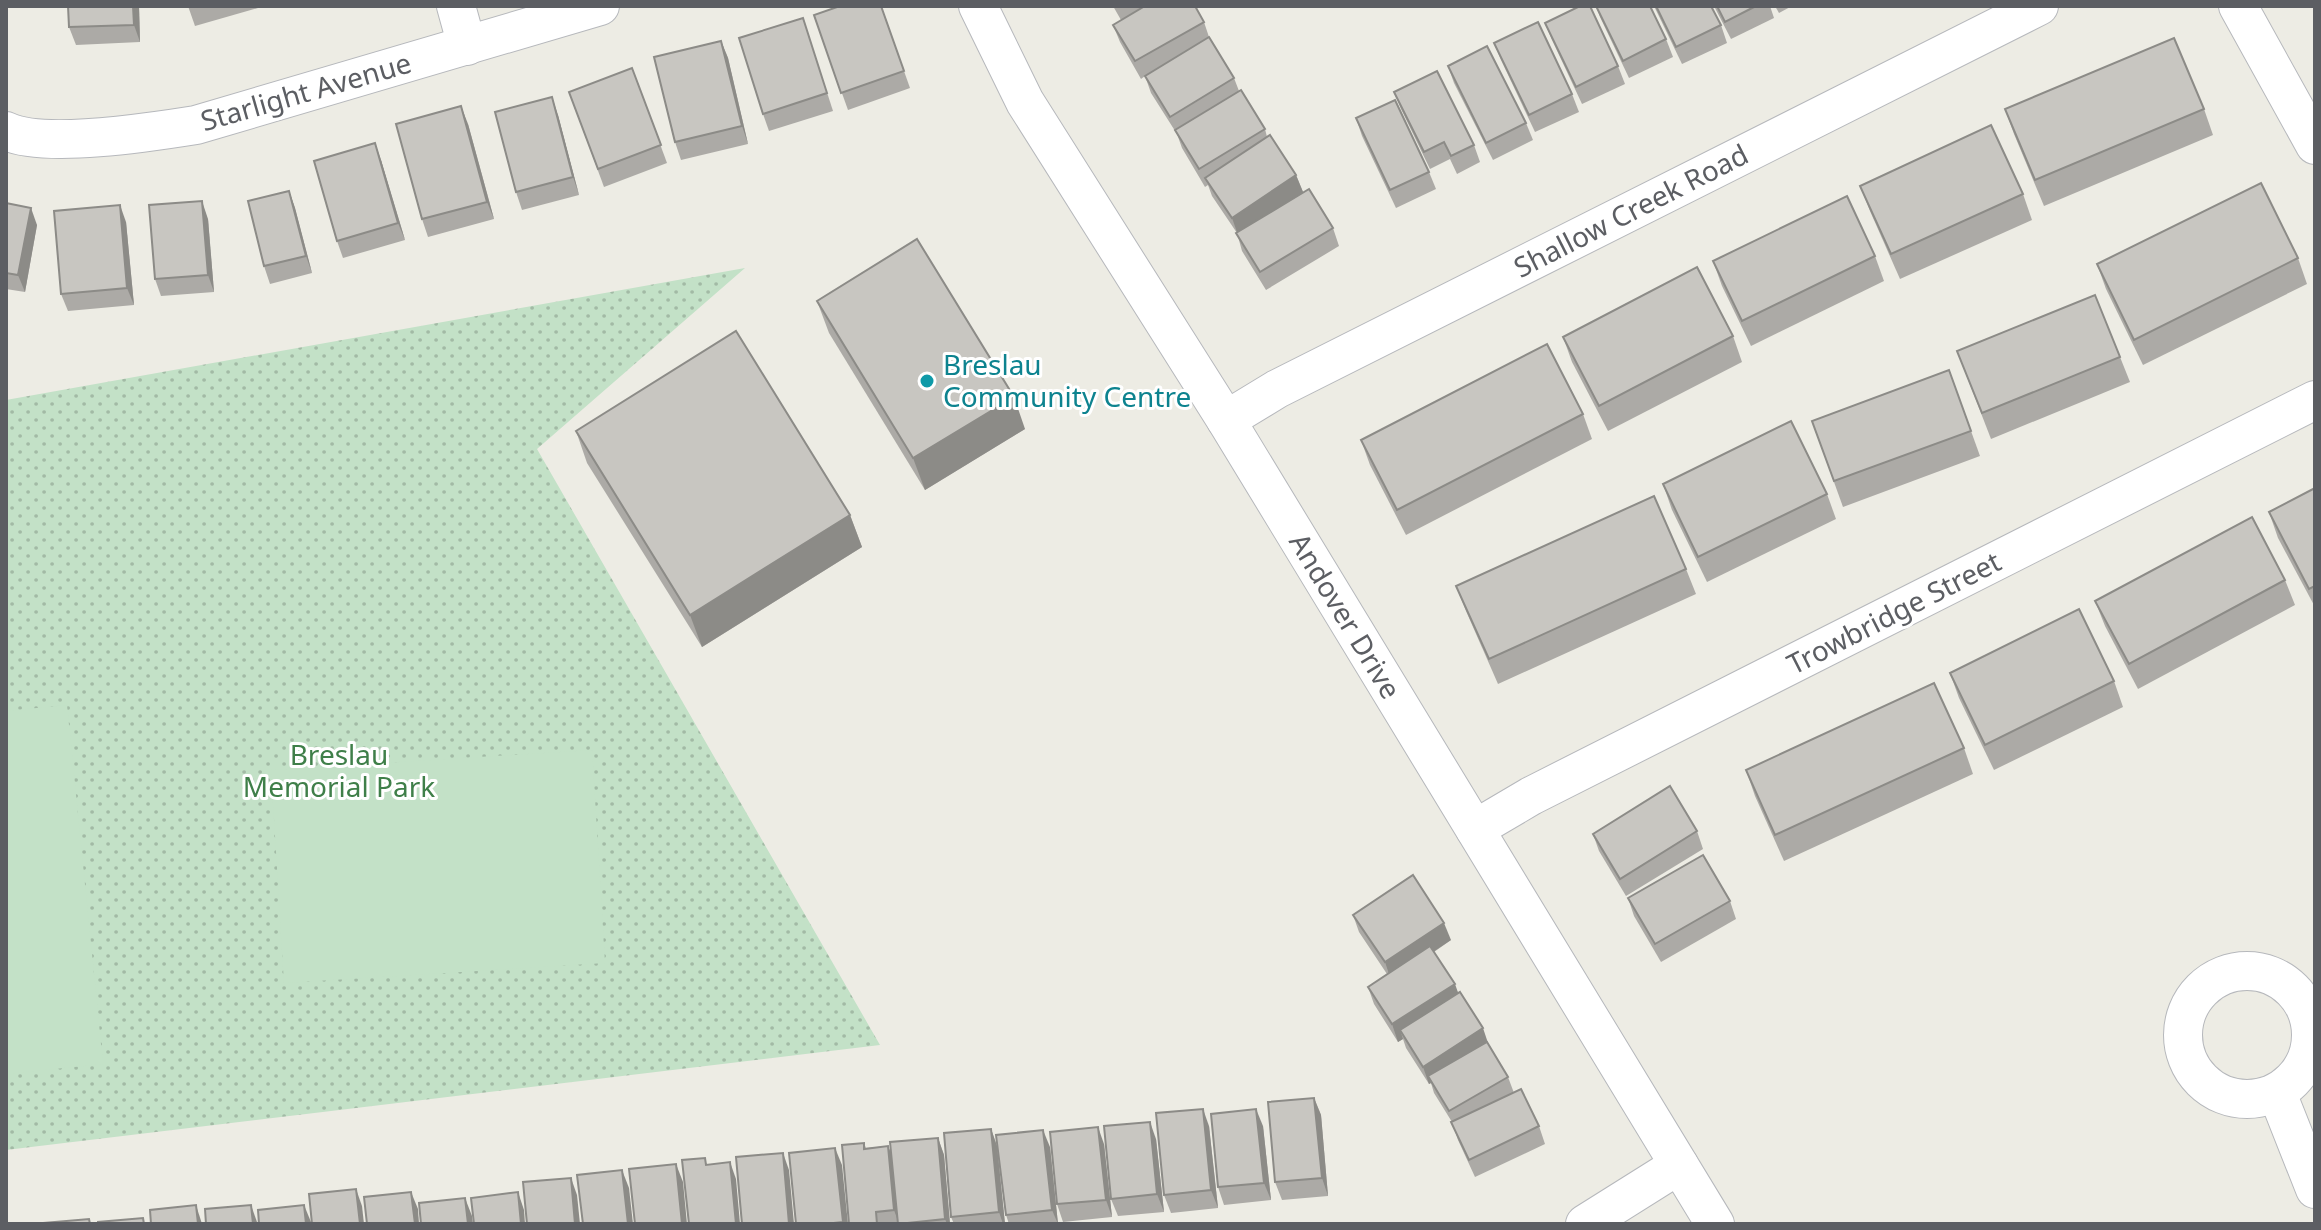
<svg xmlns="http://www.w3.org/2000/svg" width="2321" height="1230" viewBox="0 0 2321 1230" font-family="'Noto Sans',sans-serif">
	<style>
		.park { fill: url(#park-dots) }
		.pitch { fill: #c3e1c7 }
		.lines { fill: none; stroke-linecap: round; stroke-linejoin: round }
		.minor-casing { stroke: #b6b8bc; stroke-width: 40 }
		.minor { stroke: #fff; stroke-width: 38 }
		.wall { fill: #acaaa6 }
		.shaded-wall { fill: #8c8b87 }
		.building { fill: #c8c6c1; stroke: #8c8b87; stroke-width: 2 }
		.culture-dot { fill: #0f9aa8; stroke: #fff; stroke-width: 3 }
		.labels { text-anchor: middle; stroke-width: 6; stroke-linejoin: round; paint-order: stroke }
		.street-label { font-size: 28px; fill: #5c5e63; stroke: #fff }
		.culture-label { font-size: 28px; fill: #0d838f; stroke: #fff; text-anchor: start }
		.park-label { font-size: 28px; fill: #3f7f49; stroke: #fff }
	</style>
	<defs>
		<pattern id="park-dots" width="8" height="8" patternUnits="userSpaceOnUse" patternTransform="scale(2)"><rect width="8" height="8" fill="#c3e1c7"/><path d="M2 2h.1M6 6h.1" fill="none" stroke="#a2baa5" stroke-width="1.8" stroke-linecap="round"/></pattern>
	</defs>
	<rect width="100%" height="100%" fill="#edece4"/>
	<!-- park -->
	<polygon class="park" points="745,268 537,449 880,1045 6,1150 6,400"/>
	<!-- pitch -->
	<g class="pitch">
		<polygon points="67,705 103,1064 6,1074 6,711"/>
		<polygon points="592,750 605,963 284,983 271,770"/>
	</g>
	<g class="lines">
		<defs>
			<g id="minor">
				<polyline points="456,6 467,46"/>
				<polyline points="978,6 1025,102 1226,420 1715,1224"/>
				<polyline points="2238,6 2315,145"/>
				<path d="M6 131C44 149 152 132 196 125L600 6"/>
				<polyline points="1226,420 1277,389 2039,6"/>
				<polyline points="1475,829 1531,796 2315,400"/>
				<circle cx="2247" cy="1035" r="64"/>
				<polyline points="2277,1093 2315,1189"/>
				<polyline points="1585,1224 1679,1165"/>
			</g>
		</defs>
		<!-- minor casing -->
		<use href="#minor" class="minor-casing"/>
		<!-- minor -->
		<use href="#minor" class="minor"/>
	</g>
	<!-- wall -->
	<g class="wall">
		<polygon points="139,6 140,42 76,45 69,27"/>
		<polygon points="188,6 258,6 258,8 195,26"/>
		<polygon points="881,6 910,88 848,110 814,15"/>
		<polygon points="1113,6 1195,6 1204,22 1209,37 1234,78 1239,91 1265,129 1267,137 1296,175 1303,192 1333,228 1339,246 1266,290 1242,251 1237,233 1212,196 1208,185 1205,187 1182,148 1177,134 1151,93 1145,76 1141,79 1120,42 1113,25 1121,20"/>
		<polygon points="1596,6 1650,6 1666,39 1673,57 1629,78 1600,17"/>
		<polygon points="1654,6 1711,6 1721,25 1727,43 1682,64"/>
		<polygon points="1714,6 1770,6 1774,18 1731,39"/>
		<polygon points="1775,6 1792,6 1779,13"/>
		<polygon points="803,18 833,111 769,131 763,114"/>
		<polygon points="1545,23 1618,66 1625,84 1582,104 1552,40"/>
		<polygon points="721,41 728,58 748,144 681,160 675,142"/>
		<polygon points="1494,43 1572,94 1579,112 1535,132 1501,60"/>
		<polygon points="1448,66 1526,123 1533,140 1493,160 1454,83"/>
		<polygon points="632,68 667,163 604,187 569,92"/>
		<polygon points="1394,92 1474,145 1480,162 1457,174 1450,159 1430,169 1401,109"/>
		<polygon points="2005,109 2204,109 2213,135 2044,206 2014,134"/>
		<polygon points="558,115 579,195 522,210 516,192"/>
		<polygon points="1356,118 1429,172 1436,189 1396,208 1362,136"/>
		<polygon points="468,124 494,219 428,237 422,219"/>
		<polygon points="381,160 405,240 343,258 337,241"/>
		<polygon points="1860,186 2023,194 2032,220 1900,279 1870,211"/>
		<polygon points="289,191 295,208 312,273 270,284 264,266"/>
		<polygon points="6,203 37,225 25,292 6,289"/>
		<polygon points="208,219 214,292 161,296 155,279"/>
		<polygon points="126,222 134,305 68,311 61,294"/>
		<polygon points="1875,256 1884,281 1751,346 1722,286 1713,261"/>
		<polygon points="2298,258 2307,284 2143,365 2106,289 2097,264"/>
		<polygon points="817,301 1025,429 925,490 829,333"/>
		<polygon points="1733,336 1742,362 1608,431 1572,362 1563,337"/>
		<polygon points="1957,351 2120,357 2130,382 1991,439"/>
		<polygon points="1949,370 1980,456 1843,507 1812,421"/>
		<polygon points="1583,414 1592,439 1406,535 1370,465 1361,440"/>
		<polygon points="576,431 850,515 862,547 702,647 587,463"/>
		<polygon points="1663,484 1827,494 1836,519 1707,582 1672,510"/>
		<polygon points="2315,488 2315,607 2278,538 2269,512"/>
		<polygon points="1686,569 1696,594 1498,684 1466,611 1456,586"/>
		<polygon points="2285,580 2295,605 2138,689 2105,626 2095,601"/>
		<polygon points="1950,673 2114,681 2123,707 1994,770 1959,698"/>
		<polygon points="1964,748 1973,774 1784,861 1755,796 1746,770"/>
		<polygon points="1697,831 1703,849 1626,896 1599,851 1593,834"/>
		<polygon points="1628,898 1730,901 1736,919 1661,962 1634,916"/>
		<polygon points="1353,915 1451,940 1434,952 1508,1077 1514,1093 1539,1126 1545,1144 1475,1177 1458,1140 1452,1122 1434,1093 1431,1083 1429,1084 1406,1048 1403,1039 1398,1042 1374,1004 1368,987 1387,974 1359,932"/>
		<polygon points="1314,1098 1321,1115 1328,1196 1282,1200 1275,1182"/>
		<polygon points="1209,1126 1218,1208 1171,1213 1164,1195"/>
		<polygon points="1263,1126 1271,1200 1224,1205 1218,1187"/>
		<polygon points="991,1129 997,1146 1005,1224 954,1224 951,1217"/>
		<polygon points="938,1138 944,1155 950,1224 849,1224 864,1143 866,1148 888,1146 891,1154"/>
		<polygon points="1156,1139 1164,1212 1118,1216 1111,1199"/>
		<polygon points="1104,1144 1112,1217 1063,1222 1057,1204"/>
		<polygon points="1050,1147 1058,1224 1009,1224 1006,1215"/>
	</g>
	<!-- shaded-wall -->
	<g class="shaded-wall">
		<polygon points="133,6 139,6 140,42 134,25"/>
		<polygon points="721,41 728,58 748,144 742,126"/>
		<polygon points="552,97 558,115 579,195 573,177"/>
		<polygon points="461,106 468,124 494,219 487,202"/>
		<polygon points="375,143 381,160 405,240 398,223"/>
		<polygon points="1296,175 1303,192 1238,235 1232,218"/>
		<polygon points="289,191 295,208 312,273 306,256"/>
		<polygon points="202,201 208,219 214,292 208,275"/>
		<polygon points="120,205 126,222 134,305 127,288"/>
		<polygon points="31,208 37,225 25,292 18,275"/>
		<polygon points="1014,397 1025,429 925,490 913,458"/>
		<polygon points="850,515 862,547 702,647 690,615"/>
		<polygon points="1444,923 1451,940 1391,980 1385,962"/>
		<polygon points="1455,984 1461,1001 1400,1030 1403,1039 1398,1042 1392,1024"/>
		<polygon points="1483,1028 1489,1046 1428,1076 1431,1083 1429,1084 1423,1067"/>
		<polygon points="1314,1098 1321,1115 1328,1196 1322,1178"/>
		<polygon points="1203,1109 1209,1126 1218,1208 1211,1190"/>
		<polygon points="1256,1109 1263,1126 1271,1200 1264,1183"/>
		<polygon points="1150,1122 1156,1139 1164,1212 1157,1194"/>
		<polygon points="1098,1127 1104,1144 1112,1217 1106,1200"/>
		<polygon points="991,1129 997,1146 1005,1224 1003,1224 999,1212"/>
		<polygon points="1043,1130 1050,1147 1058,1224 1052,1210"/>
		<polygon points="938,1138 944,1155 950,1224 947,1224 945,1219"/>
		<polygon points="888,1146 895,1164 899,1224 894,1210"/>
		<polygon points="835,1148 842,1165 848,1224 844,1224 843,1222"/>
		<polygon points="783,1153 789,1170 794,1224 789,1224"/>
		<polygon points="730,1162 736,1179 740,1224 736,1224"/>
		<polygon points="676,1164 683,1182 687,1224 682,1224"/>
		<polygon points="622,1170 629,1188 633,1224 628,1224"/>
		<polygon points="571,1178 577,1195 580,1224 575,1224"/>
		<polygon points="356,1189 362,1206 364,1224 360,1224"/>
		<polygon points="411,1192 418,1209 419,1224 415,1224"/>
		<polygon points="518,1192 524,1210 525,1224 521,1224"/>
		<polygon points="465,1198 472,1216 473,1224 468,1224"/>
		<polygon points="196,1205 202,1224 198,1224"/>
		<polygon points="251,1205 257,1222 257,1224 253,1224"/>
		<polygon points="304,1205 311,1222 311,1224 306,1224"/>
	</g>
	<!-- building -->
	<g class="building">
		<polygon points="68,6 133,6 134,25 69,27"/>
		<polygon points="840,6 881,6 904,71 841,93 814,15"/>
		<polygon points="1145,6 1195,6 1204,22 1135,61 1113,25"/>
		<polygon points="1580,6 1590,6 1618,66 1576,87 1545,23"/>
		<polygon points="1596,6 1650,6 1666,39 1623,61"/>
		<polygon points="1656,6 1711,6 1721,25 1676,47"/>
		<polygon points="1717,6 1756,6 1725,22"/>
		<polygon points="803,18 827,93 763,114 739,38"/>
		<polygon points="1538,22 1572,94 1529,115 1494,43"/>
		<polygon points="1209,37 1234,78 1170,117 1145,76"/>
		<polygon points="2174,38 2204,109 2035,180 2005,109"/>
		<polygon points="721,41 742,126 675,142 654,57"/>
		<polygon points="1487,46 1526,123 1486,143 1448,66"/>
		<polygon points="632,68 661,145 598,169 569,92"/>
		<polygon points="1437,71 1474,145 1451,156 1444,142 1424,152 1394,92"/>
		<polygon points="1241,90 1265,129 1199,169 1175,130"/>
		<polygon points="552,97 573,177 516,192 495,112"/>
		<polygon points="1395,100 1429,172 1390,190 1356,118"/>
		<polygon points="461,106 487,202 422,219 396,124"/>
		<polygon points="1991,125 2023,194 1891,254 1860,186"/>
		<polygon points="1270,135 1296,175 1232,218 1205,178"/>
		<polygon points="375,143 398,223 337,241 314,161"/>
		<polygon points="2261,183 2298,258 2134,340 2097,264"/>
		<polygon points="1309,189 1333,228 1260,272 1236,233"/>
		<polygon points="289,191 306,256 264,266 248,201"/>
		<polygon points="1847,196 1875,256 1742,321 1713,261"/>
		<polygon points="202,201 208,275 155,279 149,205"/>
		<polygon points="6,203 31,208 18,275 6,273"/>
		<polygon points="120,205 127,288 61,294 54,211"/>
		<polygon points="917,239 1014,397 913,458 817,301"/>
		<polygon points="1697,267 1733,336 1599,406 1563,337"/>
		<polygon points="2095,295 2120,357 1982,413 1957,351"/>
		<polygon points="736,331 850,515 690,615 576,431"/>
		<polygon points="1547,344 1583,414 1397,510 1361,440"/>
		<polygon points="1949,370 1971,431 1834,481 1812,421"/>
		<polygon points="1791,421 1827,494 1698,557 1663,484"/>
		<polygon points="2315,488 2315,586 2309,589 2269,512"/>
		<polygon points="1654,496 1686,569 1489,659 1456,586"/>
		<polygon points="2252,517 2285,580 2129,664 2095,601"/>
		<polygon points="2079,609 2114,681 1985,745 1950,673"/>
		<polygon points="1934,683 1964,748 1775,835 1746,770"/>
		<polygon points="1670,786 1697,831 1620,879 1593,834"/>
		<polygon points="1703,855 1730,901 1655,944 1628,898"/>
		<polygon points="1413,875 1444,923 1385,962 1353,915"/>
		<polygon points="1430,946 1455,984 1392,1024 1368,987"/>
		<polygon points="1460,992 1483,1028 1423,1067 1400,1030"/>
		<polygon points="1487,1042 1508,1077 1449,1111 1428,1076"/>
		<polygon points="1521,1089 1539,1126 1469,1160 1451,1122"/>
		<polygon points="1314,1098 1322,1178 1275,1182 1268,1102"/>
		<polygon points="1203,1109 1211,1190 1164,1195 1156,1113"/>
		<polygon points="1256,1109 1264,1183 1218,1187 1211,1114"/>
		<polygon points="1150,1122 1157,1194 1111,1199 1104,1126"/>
		<polygon points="1098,1127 1106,1200 1057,1204 1050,1132"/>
		<polygon points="991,1129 999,1212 951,1217 944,1133"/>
		<polygon points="1043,1130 1052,1210 1006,1215 996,1135"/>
		<polygon points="938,1138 945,1219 898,1224 890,1142"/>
		<polygon points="864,1143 864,1149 888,1146 894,1210 876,1212 877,1224 849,1224 842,1145"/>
		<polygon points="835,1148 843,1222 824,1224 796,1224 789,1153"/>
		<polygon points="783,1153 789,1224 742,1224 736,1157"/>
		<polygon points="705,1158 706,1165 730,1162 736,1224 689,1224 682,1160"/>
		<polygon points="676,1164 682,1224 635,1224 629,1169"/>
		<polygon points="622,1170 628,1224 583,1224 577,1175"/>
		<polygon points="571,1178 575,1224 527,1224 523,1182"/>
		<polygon points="356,1189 360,1224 312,1224 309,1194"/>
		<polygon points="411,1192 415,1224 367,1224 364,1197"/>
		<polygon points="518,1192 521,1224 474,1224 471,1198"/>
		<polygon points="465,1198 468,1224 421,1224 419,1203"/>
		<polygon points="196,1205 198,1224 151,1224 150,1210"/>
		<polygon points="251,1205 253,1224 206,1224 205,1209"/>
		<polygon points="304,1205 306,1224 259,1224 258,1210"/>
		<polygon points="143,1218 144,1224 98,1224 98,1222"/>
		<polygon points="89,1219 90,1224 44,1224 44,1223"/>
	</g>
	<!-- markers -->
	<circle class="culture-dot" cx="927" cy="381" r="8"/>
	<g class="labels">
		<!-- street labels -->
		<g class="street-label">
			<text transform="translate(306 92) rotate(-16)" y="10">Starlight Avenue</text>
			<text transform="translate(1631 211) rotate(-27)" y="10">Shallow Creek Road</text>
			<text transform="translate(1894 613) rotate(-27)" y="10">Trowbridge Street</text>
			<text transform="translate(1345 616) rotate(59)" y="10">Andover Drive</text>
		</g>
		<!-- culture labels -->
		<g class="culture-label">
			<text x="943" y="375">Breslau<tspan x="943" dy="32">Community Centre</tspan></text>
		</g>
		<!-- park labels -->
		<g class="park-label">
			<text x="339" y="765">Breslau<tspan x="339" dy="32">Memorial Park</tspan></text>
		</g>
	</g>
	<!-- border -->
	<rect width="2321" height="1230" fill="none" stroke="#5c5e63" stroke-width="16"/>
</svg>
